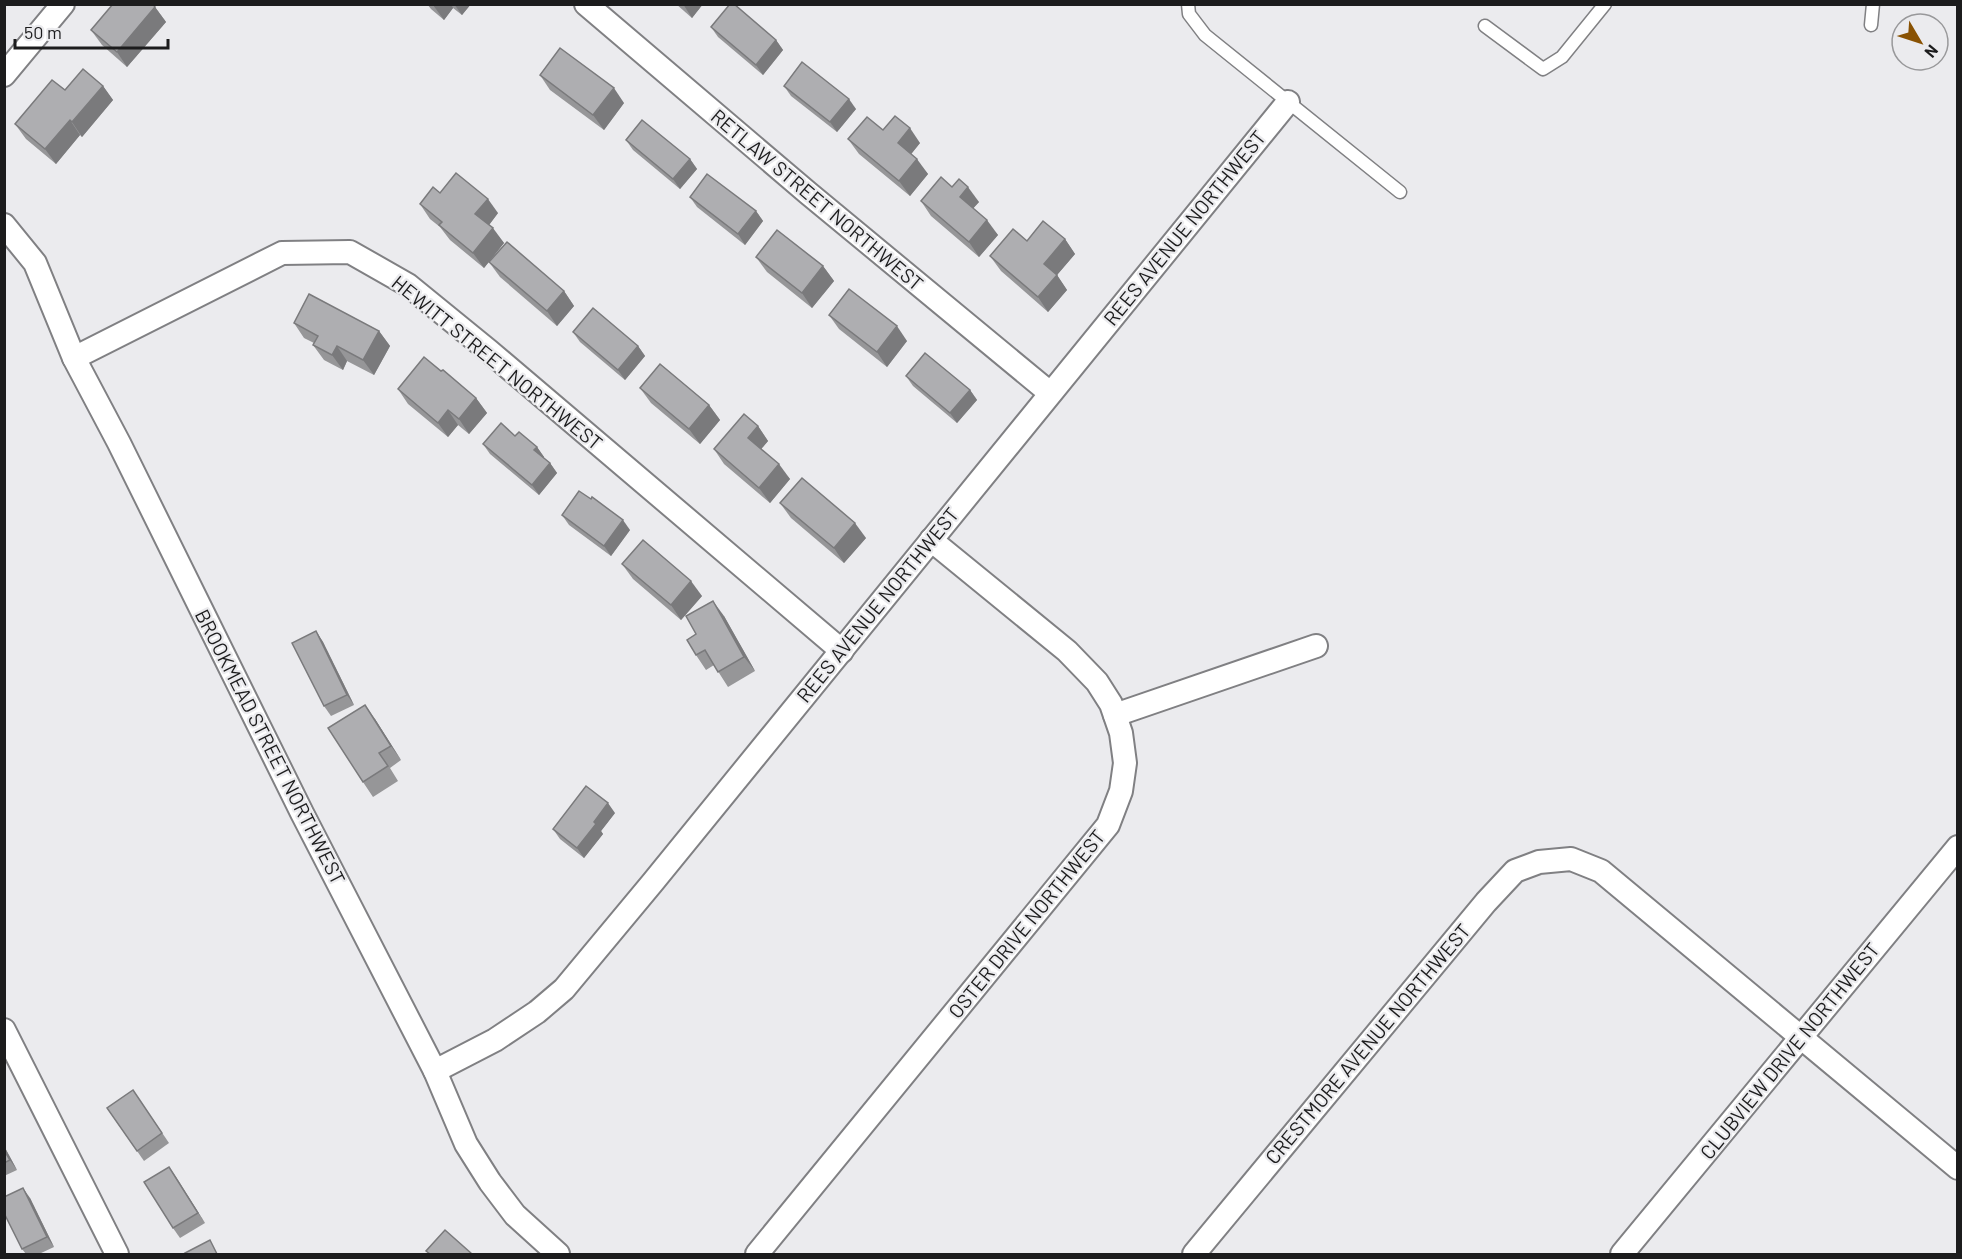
<svg xmlns="http://www.w3.org/2000/svg" width="1962" height="1259" viewBox="0 0 1962 1259" font-family="Barlow,sans-serif">
	<style>
		.lines { fill: none; stroke-linecap: round; stroke-linejoin: round }
		.service-casing { stroke: #808083; stroke-width: 15 }
		.minor-casing { stroke: #808083; stroke-width: 26 }
		.service { stroke: #fff; stroke-width: 12 }
		.minor { stroke: #fff; stroke-width: 22 }
		.wall { fill: #969698 }
		.shaded-wall { fill: #7a7a7c }
		.building { fill: #aeaeb1; stroke: #7a7a7c; stroke-width: 1.5 }
		.labels { text-anchor: middle; stroke-width: 4.5; stroke-linejoin: round; paint-order: stroke }
		.street-label { font-size: 20px; fill: #1c1c1d; stroke: #ebebee }
	</style>
	<rect width="100%" height="100%" fill="#ebebee"/>
	<g class="lines">
		<defs>
			<g id="service">
				<polyline points="1188,4 1189,14 1205,35 1400,192"/>
				<polyline points="1871,25 1873,4"/>
				<polyline points="1485,26 1543,69 1562,57 1605,4"/>
			</g>
			<g id="minor">
				<polyline points="586,4 808,193 1050,393"/>
				<polyline points="4,75 63,4"/>
				<polyline points="4,225 35,263 74,358 119,443 302,813 435,1071 466,1144 490,1182 515,1215 558,1254"/>
				<polyline points="74,358 282,253 350,252 408,285 489,351 842,651"/>
				<polyline points="1115,715 1316,646"/>
				<polyline points="4,1030 117,1254"/>
				<polyline points="435,1071 495,1040 537,1012 564,989 653,882 1288,102"/>
				<polyline points="757,1254 1108,825 1121,791 1125,763 1121,733 1111,704 1097,682 1067,651 931,540"/>
				<polyline points="1194,1254 1486,902 1515,871 1539,862 1571,859 1601,871 1958,1168"/>
				<polyline points="1622,1254 1958,847"/>
			</g>
		</defs>
		<!-- service casing -->
		<use href="#service" class="service-casing"/>
		<!-- minor casing -->
		<use href="#minor" class="minor-casing"/>
		<!-- service -->
		<use href="#service" class="service"/>
		<!-- minor -->
		<use href="#minor" class="minor"/>
	</g>
	<!-- wall -->
	<g class="wall">
		<polygon points="427,4 471,4 462,15 453,8 444,20 431,9"/>
		<polygon points="676,4 703,4 692,18"/>
		<polygon points="155,7 166,22 127,67 102,45 91,30"/>
		<polygon points="711,27 776,40 783,50 763,75 718,37"/>
		<polygon points="540,75 624,103 604,130 550,90"/>
		<polygon points="103,86 113,100 82,137 80,135 56,164 26,139 15,124 65,90"/>
		<polygon points="784,86 856,109 837,132 791,96"/>
		<polygon points="883,130 920,143 911,154 928,174 910,196 859,154 848,139"/>
		<polygon points="626,140 690,159 697,169 680,189 633,150"/>
		<polygon points="952,187 979,202 973,208 998,235 979,257 931,216 921,201"/>
		<polygon points="690,197 756,211 763,221 745,245 697,207"/>
		<polygon points="420,204 498,213 489,225 504,243 484,268 450,240 440,227 430,219"/>
		<polygon points="1065,239 1075,254 1057,275 1067,290 1048,312 1001,271 990,256 1027,241"/>
		<polygon points="756,257 823,266 834,281 812,308 767,272"/>
		<polygon points="489,262 564,291 574,306 557,326 500,277"/>
		<polygon points="829,315 907,341 887,367 839,329"/>
		<polygon points="294,323 379,331 390,346 374,375 347,361 343,370 324,360 313,345 314,343 304,338"/>
		<polygon points="573,332 638,346 645,356 625,380 580,342"/>
		<polygon points="441,371 476,398 487,413 469,434 458,425 448,437 408,404 398,389"/>
		<polygon points="906,376 970,390 977,400 957,423 913,386"/>
		<polygon points="640,388 709,405 720,420 700,444 651,403"/>
		<polygon points="758,426 768,441 761,449 790,479 770,503 724,464 714,449"/>
		<polygon points="515,436 537,447 544,457 543,458 550,463 557,473 539,495 490,454 483,444"/>
		<polygon points="780,503 866,538 844,563 791,518"/>
		<polygon points="562,515 630,530 611,556 569,525"/>
		<polygon points="622,564 702,596 681,620 633,579"/>
		<polygon points="724,616 755,671 728,687 714,665 706,670 696,655 696,634"/>
		<polygon points="316,631 323,642 354,705 331,716 324,706"/>
		<polygon points="375,719 401,760 390,768 398,781 373,797 363,782"/>
		<polygon points="615,813 601,831 603,834 584,858 560,839 553,829"/>
		<polygon points="133,1090 169,1143 144,1161 107,1108"/>
		<polygon points="4,1146 17,1170 4,1176"/>
		<polygon points="169,1167 205,1223 180,1238 173,1228"/>
		<polygon points="30,1198 54,1247 39,1254 26,1254 22,1249"/>
	</g>
	<!-- shaded-wall -->
	<g class="shaded-wall">
		<polygon points="434,4 451,4 453,8 444,20 433,5"/>
		<polygon points="454,4 471,4 462,15"/>
		<polygon points="683,4 703,4 692,18"/>
		<polygon points="155,7 166,22 127,67 117,52"/>
		<polygon points="776,40 783,50 763,75 756,65"/>
		<polygon points="103,86 113,100 82,137 72,122"/>
		<polygon points="614,88 624,103 604,130 593,115"/>
		<polygon points="849,99 856,109 837,132 830,122"/>
		<polygon points="70,120 80,135 56,164 45,149"/>
		<polygon points="910,128 920,143 908,158 898,143"/>
		<polygon points="690,159 697,169 680,189 673,179"/>
		<polygon points="917,159 928,174 910,196 899,181"/>
		<polygon points="968,187 979,202 970,212 960,197"/>
		<polygon points="488,199 498,213 486,229 475,214"/>
		<polygon points="756,211 763,221 745,245 738,234"/>
		<polygon points="987,220 998,235 979,257 969,242"/>
		<polygon points="493,228 504,243 484,268 473,253"/>
		<polygon points="1065,239 1075,254 1057,275 1067,290 1048,312 1038,297 1044,264"/>
		<polygon points="823,266 834,281 812,308 802,293"/>
		<polygon points="564,291 574,306 557,326 547,311"/>
		<polygon points="897,326 907,341 887,367 877,352"/>
		<polygon points="379,331 390,346 374,375 363,360"/>
		<polygon points="337,346 347,361 343,370 332,355"/>
		<polygon points="638,346 645,356 625,380 618,370"/>
		<polygon points="970,390 977,400 957,423 950,413"/>
		<polygon points="476,398 487,413 469,434 459,419"/>
		<polygon points="709,405 720,420 700,444 689,429"/>
		<polygon points="448,410 458,425 448,437 438,423"/>
		<polygon points="758,426 768,441 758,453 748,438"/>
		<polygon points="537,447 544,457 541,460 534,450"/>
		<polygon points="550,463 557,473 539,495 532,485"/>
		<polygon points="779,464 790,479 770,503 759,488"/>
		<polygon points="623,520 630,530 611,556 604,546"/>
		<polygon points="855,523 866,538 844,563 834,548"/>
		<polygon points="691,581 702,596 681,620 671,605"/>
		<polygon points="713,601 724,616 755,671 744,657"/>
		<polygon points="316,631 323,642 354,705 347,695"/>
		<polygon points="365,705 375,719 401,760 391,746"/>
		<polygon points="608,803 615,813 601,831 603,834 584,858 577,848 594,822"/>
		<polygon points="4,1146 17,1170 10,1160 4,1150"/>
		<polygon points="169,1167 176,1177 205,1223 198,1213"/>
		<polygon points="23,1188 30,1198 54,1247 47,1237"/>
	</g>
	<!-- building -->
	<g class="building">
		<polygon points="113,4 153,4 155,7 117,52 91,30"/>
		<polygon points="730,4 734,4 776,40 756,65 711,27"/>
		<polygon points="560,48 614,88 593,115 540,75"/>
		<polygon points="802,62 849,99 830,122 784,86"/>
		<polygon points="83,69 103,86 72,122 70,120 45,149 15,124 52,80 65,90"/>
		<polygon points="895,116 910,128 898,143 917,159 899,181 848,139 867,117 883,130"/>
		<polygon points="642,120 690,159 673,179 626,140"/>
		<polygon points="456,173 488,199 475,214 493,228 473,253 439,225 442,222 420,204 433,187 440,193"/>
		<polygon points="707,174 756,211 738,234 690,197"/>
		<polygon points="941,177 952,187 959,179 968,187 960,197 987,220 969,242 921,201"/>
		<polygon points="1043,221 1065,239 1044,264 1057,275 1038,297 990,256 1013,229 1027,241"/>
		<polygon points="777,230 823,266 802,293 756,257"/>
		<polygon points="507,242 564,291 547,311 489,262"/>
		<polygon points="849,289 897,326 877,352 829,315"/>
		<polygon points="309,294 379,331 363,360 337,346 332,355 313,345 318,336 294,323"/>
		<polygon points="593,308 638,346 618,370 573,332"/>
		<polygon points="925,353 970,390 950,413 906,376"/>
		<polygon points="424,357 441,371 443,370 476,398 459,419 448,410 438,423 398,389"/>
		<polygon points="660,364 709,405 689,429 640,388"/>
		<polygon points="744,414 758,426 748,438 779,464 759,488 714,449"/>
		<polygon points="501,423 515,436 519,432 537,447 534,450 550,463 532,485 483,444"/>
		<polygon points="802,478 855,523 834,548 780,503"/>
		<polygon points="579,491 591,499 592,497 623,520 604,546 562,515"/>
		<polygon points="643,540 691,581 671,605 622,564"/>
		<polygon points="713,601 744,657 718,672 705,650 696,655 687,640 696,634 686,616"/>
		<polygon points="316,631 347,695 324,706 292,643"/>
		<polygon points="365,705 391,746 379,753 388,766 363,782 328,728"/>
		<polygon points="586,786 608,803 594,822 596,824 577,848 553,829"/>
		<polygon points="133,1090 162,1133 137,1151 107,1108"/>
		<polygon points="4,1150 10,1160 4,1163"/>
		<polygon points="169,1167 198,1213 173,1228 144,1182"/>
		<polygon points="23,1188 47,1237 22,1249 4,1213 4,1197"/>
		<polygon points="445,1230 472,1254 430,1254 426,1251"/>
		<polygon points="210,1240 217,1254 186,1254 185,1253"/>
	</g>
	<g class="labels">
		<!-- street labels -->
		<g class="street-label">
			<text transform="translate(817 200) rotate(40)" y="7">RETLAW STREET NORTHWEST</text>
			<text transform="translate(1185 228) rotate(-51)" y="7">REES AVENUE NORTHWEST</text>
			<text transform="translate(497 363) rotate(39)" y="7">HEWITT STREET NORTHWEST</text>
			<text transform="translate(878 605) rotate(-51)" y="7">REES AVENUE NORTHWEST</text>
			<text transform="translate(270 747) rotate(63)" y="7">BROOKMEAD STREET NORTHWEST</text>
			<text transform="translate(1027 924) rotate(-51)" y="7">OSTER DRIVE NORTHWEST</text>
			<text transform="translate(1368 1044) rotate(-50)" y="7">CRESTMORE AVENUE NORTHWEST</text>
			<text transform="translate(1790 1051) rotate(-51)" y="7">CLUBVIEW DRIVE NORTHWEST</text>
		</g>
	</g>
	<!-- border -->
	<rect width="1962" height="1259" fill="none" stroke="#1c1c1d" stroke-width="12"/>
	<!-- north arrow -->
	<g transform="translate(1920 42) rotate(129)"><circle r="28" fill="#ebebee" stroke="#98989a" stroke-width="1.5"/>
	<path d="M0-4.5L10 22L0 15L-10 22Z" fill="#895203"/>
	<text y="-9" font-size="16" font-weight="bold" text-anchor="middle" fill="#1c1c1d">N</text>
	</g>
	<!-- scale -->
	<path d="M15 39v9h153v-9" fill="none" stroke="#1c1c1d" stroke-width="3"/>
	<text x="24" y="39" font-size="18" fill="#1c1c1d" stroke="#ebebee" stroke-width="4.5" paint-order="stroke">50 m</text>
</svg>
